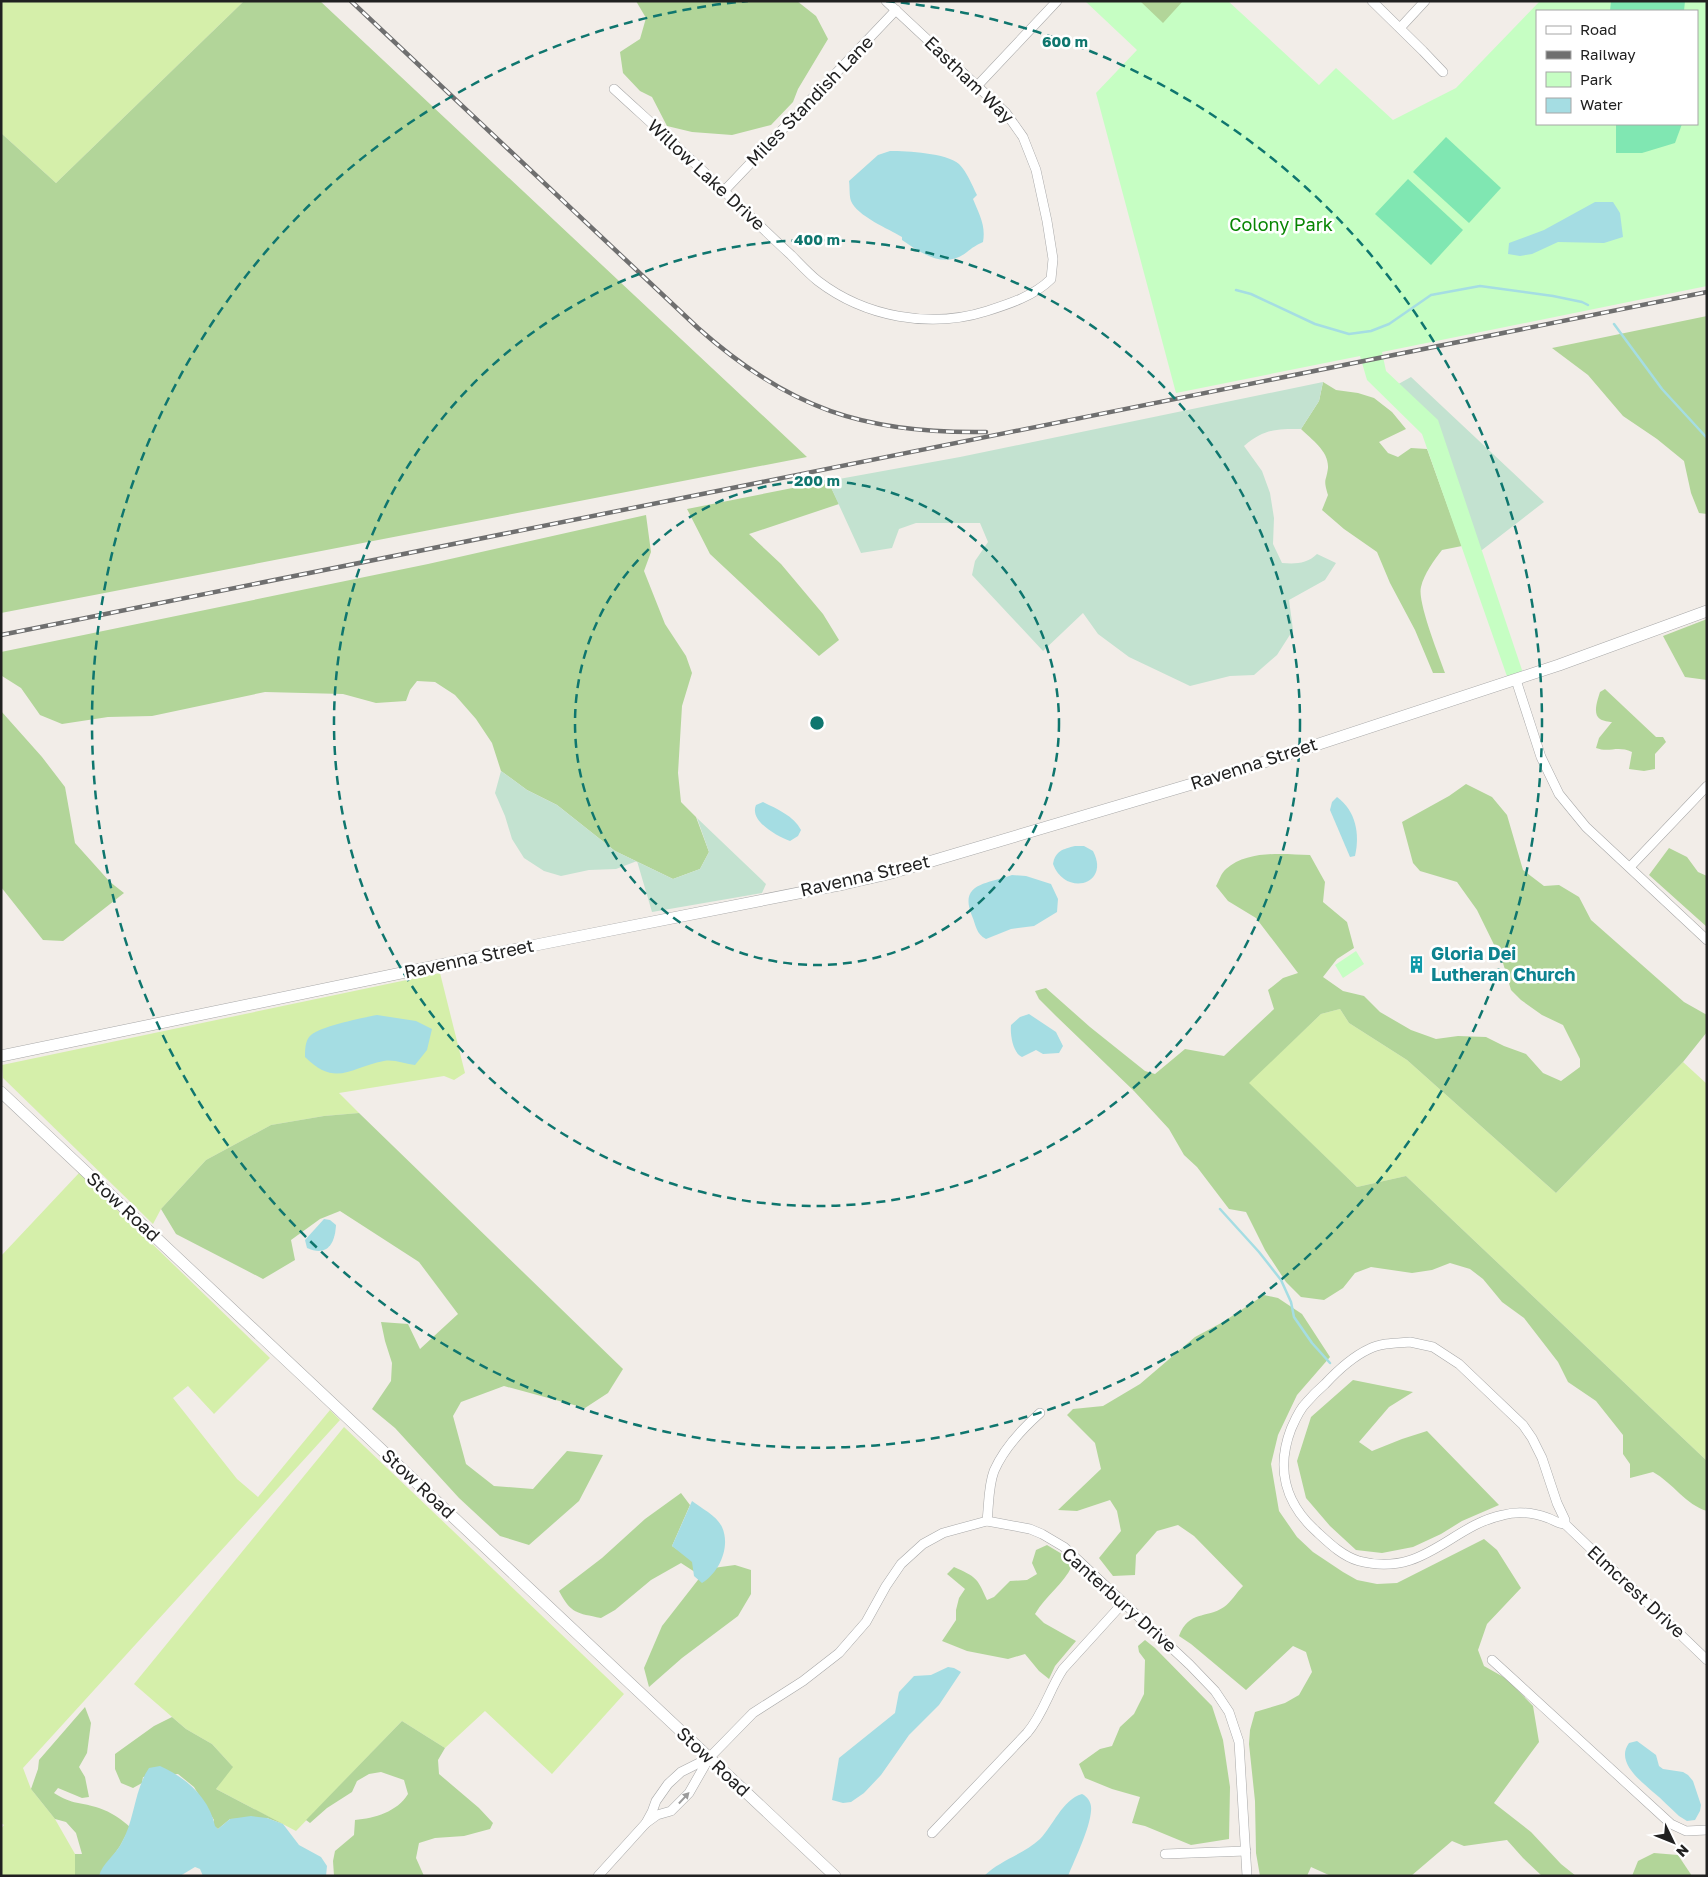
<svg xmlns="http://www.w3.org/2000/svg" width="1708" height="1877" viewBox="0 0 1708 1877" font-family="'Golos Text',sans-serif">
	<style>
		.grass { fill: #d5efaa }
		.forest { fill: #b2d599 }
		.wetland { fill: #c3e2d0 }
		.park { fill: #c6fec3; fill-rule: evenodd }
		.pitch { fill: #80e7b2 }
		.water { fill: #a5dde3 }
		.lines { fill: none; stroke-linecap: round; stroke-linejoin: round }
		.stream { stroke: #a5dde3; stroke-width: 2.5 }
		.minor-casing { stroke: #a8a8a8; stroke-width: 10 }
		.tertiary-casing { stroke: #a8a8a8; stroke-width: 12 }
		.minor { stroke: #fff; stroke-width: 9 }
		.tertiary { stroke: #fff; stroke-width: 11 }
		.rail-casing { stroke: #6f6f6f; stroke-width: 4.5 }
		.rail { stroke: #fff; stroke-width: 2.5; stroke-dasharray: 8; stroke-linecap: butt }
		.oneway { fill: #9b9b9b }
		.ring { fill: none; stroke: #0f766e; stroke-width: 2.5; stroke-dasharray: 9 6 }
		.labels { text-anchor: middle; stroke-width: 5; stroke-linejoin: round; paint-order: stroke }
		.street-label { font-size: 18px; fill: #212121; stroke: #fff }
		.park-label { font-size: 18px; fill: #088603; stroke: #fff }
		.culture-label { font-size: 18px; font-weight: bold; fill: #0d838f; stroke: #fff; text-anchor: start }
		.centre { fill: #0f766e; stroke: #fff; stroke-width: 2.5 }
		.ring-label { font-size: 15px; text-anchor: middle; font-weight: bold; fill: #0f766e; stroke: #fff; stroke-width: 5; stroke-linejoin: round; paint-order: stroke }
	</style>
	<rect width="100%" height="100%" fill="#f2ede8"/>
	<!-- grass -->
	<g class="grass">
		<polygon points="1,1 244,1 56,183 1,133"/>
		<polygon points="440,973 465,1073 454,1080 444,1076 339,1093 359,1113 324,1116 271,1125 206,1160 161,1209 153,1224 3,1078 2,1065"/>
		<polygon points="1340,1009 1349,1023 1407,1060 1556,1193 1683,1062 1707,1084 1707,1461 1406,1176 1357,1187 1248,1083 1321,1014"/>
		<polygon points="79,1173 270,1358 214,1414 188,1386 173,1398 237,1479 258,1497 330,1410 340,1420 23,1768 31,1789 55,1819 75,1854 75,1876 1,1876 1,1829 4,1825 1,1823 1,1256"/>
		<polygon points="344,1427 624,1694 552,1774 485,1711 445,1748 402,1721 296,1831 216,1789 232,1766 212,1744 186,1729 134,1684"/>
	</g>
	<!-- forest -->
	<g class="forest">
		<polygon points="244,1 320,1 807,457 1,613 1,133 56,183"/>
		<polygon points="636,1 797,1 816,16 828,39 798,89 793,102 771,125 732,135 692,132 667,126 652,97 640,91 623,73 620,52 640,39 646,18"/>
		<polygon points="1127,1 1198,1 1161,36"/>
		<polygon points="1707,316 1707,514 1699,513 1691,493 1684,461 1657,439 1623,416 1588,375 1552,348"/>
		<path d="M1323 382 1336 390 1358 393 1374 398 1392 412 1406 429 1379 442 1388 453 1398 457 1411 448 1427 449 1462 546 1442 550C1434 560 1424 574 1421 587 1417 601 1439 656 1445 673H1433L1415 630 1390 583 1377 552 1344 529 1322 510 1328 495C1323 478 1326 483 1328 468 1329 451 1312 440 1301 429L1319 401Z"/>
		<polygon points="828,481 839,504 749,534 781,564 823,614 839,640 819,656 710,554 687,509"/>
		<polygon points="646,515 651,552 644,571 665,624 686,656 692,673 682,706 678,773 681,802 696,817 709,852 700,869 673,879 615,851 557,805 527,790 501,771 492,743 476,719 455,695 435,682 417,681 410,690 406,701 376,703 343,694 265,692 152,716 108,717 62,724 40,715 21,688 2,676 1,652 428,564"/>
		<polygon points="1707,619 1707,680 1685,677 1663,636"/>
		<path d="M1605 689 1656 737H1663L1666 742 1655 754V769L1644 771 1629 769 1632 752C1617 745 1610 753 1596 748L1599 738 1612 722C1609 722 1603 721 1600 719 1592 714 1598 699 1600 692Z"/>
		<polygon points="1,711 42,757 65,787 75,843 110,882 124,893 63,941 43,940 1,887"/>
		<path d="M1466 784 1492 797 1507 815 1523 870 1544 886 1559 885 1579 897 1591 920 1684 1002 1707 1015V1032L1683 1062 1556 1193 1407 1060 1349 1023 1340 1009 1321 1014 1249 1083 1357 1187 1406 1176 1707 1461V1511C1686 1505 1673 1483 1653 1472L1630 1478V1464L1623 1454V1435L1596 1401 1568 1382 1558 1362 1524 1318 1502 1302 1483 1279 1470 1269 1450 1263 1432 1270 1412 1273 1371 1267 1355 1273 1343 1288 1324 1300 1301 1297 1286 1282 1265 1250 1246 1212 1229 1209 1197 1167 1184 1155 1169 1129 1134 1091 1056 1016 1039 999 1035 991 1046 988 1090 1027 1145 1071 1155 1074 1185 1049 1224 1056 1274 1009 1268 990 1283 978 1298 973 1256 918 1228 901 1216 886C1219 881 1221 873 1226 869 1248 850 1282 854 1310 855L1325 882 1323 902 1347 922 1354 948 1337 959 1323 977 1343 991 1364 996 1380 1012 1411 1030 1436 1039 1458 1036 1486 1037 1504 1046 1526 1054 1543 1073 1561 1081 1580 1067V1059L1563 1025 1542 1015 1521 1000 1511 990 1503 963 1477 910 1457 882 1420 871 1413 863 1402 822 1449 796Z"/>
		<polygon points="1669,848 1687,857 1698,872 1707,876 1707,927 1649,875"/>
		<polygon points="359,1113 623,1369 608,1393 585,1408 504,1386 461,1402 453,1416 466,1464 494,1486 533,1489 567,1451 603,1455 579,1501 529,1545 500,1536 459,1498 395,1428 372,1409 391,1381 392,1363 385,1341 381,1322 408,1324 420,1349 458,1314 419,1262 340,1211 320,1219 291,1240 295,1260 263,1279 176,1234 161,1209 206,1160 271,1125 324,1116"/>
		<path d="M1264 1295 1278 1298 1302 1314 1330 1357 1297 1395 1278 1435 1271 1464 1279 1511 1297 1537 1313 1552 1343 1572 1357 1580 1377 1584 1397 1583 1484 1539 1497 1550 1521 1588 1487 1624 1478 1650 1484 1666 1507 1679 1533 1706 1539 1742 1494 1803 1531 1832 1561 1864 1576 1876H1542L1523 1858 1507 1840 1464 1846 1452 1841 1411 1876H1331L1311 1867 1307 1876H1260L1256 1853 1255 1801 1249 1744 1250 1730 1255 1712 1285 1703 1299 1695 1312 1672 1306 1652 1293 1646 1246 1690 1191 1644 1179 1636C1189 1610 1206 1619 1224 1607 1231 1602 1237 1592 1243 1586L1194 1536 1178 1525 1157 1531 1136 1555 1135 1575 1113 1576 1099 1558 1121 1531 1117 1511 1110 1500 1077 1511 1058 1510 1101 1469 1095 1443 1067 1415 1073 1409 1103 1406 1140 1384 1195 1337 1223 1322Z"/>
		<polygon points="1353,1380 1413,1392 1389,1407 1359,1442 1372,1451 1402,1439 1427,1431 1499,1505 1462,1521 1441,1534 1413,1547 1382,1553 1356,1550 1330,1526 1306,1498 1297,1461 1311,1417"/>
		<path d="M681 1493 690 1505 672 1546 706 1569 735 1565 751 1570V1594L738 1616 682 1658 649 1687 644 1668 662 1626 701 1576 681 1563 651 1580 615 1610 601 1618C577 1613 571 1614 559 1591L602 1558 645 1519Z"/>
		<path d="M1047 1545 1062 1554 1072 1566C1063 1585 1046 1595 1035 1614L1044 1623 1076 1641 1055 1666 1049 1679 1039 1671 1025 1654 1008 1659 967 1651 942 1641 956 1620V1610L959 1598 965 1589 947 1574 954 1567C976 1577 977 1577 987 1600L994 1597 1010 1581 1027 1580 1037 1574 1032 1563 1036 1550Z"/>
		<polygon points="1145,1640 1155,1648 1212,1706 1223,1740 1230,1787 1229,1839 1191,1845 1145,1826 1132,1823 1140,1797 1112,1789 1085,1778 1079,1764 1100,1749 1112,1746 1120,1727 1134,1714 1144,1694 1145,1660 1139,1652 1138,1646"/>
		<path d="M85 1707 91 1723 87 1753 79 1767 85 1777 89 1797 82 1798 58 1788 54 1793C72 1805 82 1802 99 1808 111 1812 121 1819 130 1827L120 1846 99 1876H75V1854H82L76 1833 66 1822 55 1819 31 1789 38 1769 39 1760Z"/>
		<polygon points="172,1717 186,1729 212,1744 233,1767 216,1789 283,1824 267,1818 230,1819 218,1829 212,1825 214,1820 194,1787 178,1774 143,1777 142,1783 133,1788 121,1783 115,1769 115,1754 154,1726"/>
		<path d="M402 1721 445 1748 438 1760 439 1774 479 1808 493 1823 490 1829 464 1836 435 1838 419 1843 416 1858 424 1876H334L333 1861 335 1851 354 1835 355 1820C375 1818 397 1812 408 1794L404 1780 381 1772 369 1774 357 1781 352 1792 327 1808 310 1823 306 1820Z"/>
		<polygon points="1654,1853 1678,1855 1692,1876 1632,1876 1638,1861"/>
	</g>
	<!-- wetland -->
	<g class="wetland">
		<polygon points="1411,377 1544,502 1482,550 1477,550 1433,428 1393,387"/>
		<path d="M1323 382 1319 401 1301 429C1276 429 1264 429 1244 446L1262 471 1270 493 1274 518 1273 544 1282 563C1295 564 1307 564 1317 554L1336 563 1325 580 1289 600 1293 630 1277 655 1254 675 1230 676 1190 686 1129 657 1098 634 1083 613 1043 651 972 575 975 561 988 542 980 523H916L899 529 892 548 861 553 828 481 960 457Z"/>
		<polygon points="501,771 527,790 557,805 615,851 673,879 700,869 709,852 697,818 766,884 762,893 652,912 637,861 616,869 589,870 561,876 544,871 524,858 512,839 505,816 495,793"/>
	</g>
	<!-- park -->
	<g class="park">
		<path d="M1085 1H1140L1163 23 1183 1H1228L1319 85 1336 68 1393 120 1456 88 1540 1H1707V286L1382 352 1386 371 1438 420 1524 676 1509 682 1422 434 1367 380 1360 356 1176 393 1096 93 1137 50ZM1537 11H1697V124H1537Z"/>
		<polygon points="1356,951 1364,964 1343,978 1335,965"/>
	</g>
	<!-- pitch -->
	<g class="pitch">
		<polygon points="1611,1 1685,1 1684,11 1610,11"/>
		<polygon points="1616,124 1682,124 1675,143 1642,153 1616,153"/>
		<polygon points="1446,137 1501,188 1469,223 1413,172"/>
		<polygon points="1408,179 1463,230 1431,265 1375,214"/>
	</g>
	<!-- water -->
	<g class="water">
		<path d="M890 151C908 151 946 153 959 164 967 172 972 185 977 195L973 199C979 214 986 225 983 242 976 245 972 248 967 252 944 270 921 253 902 240V237C889 229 857 216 851 201 849 195 850 187 849 181L878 155Z"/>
		<polygon points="1595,202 1613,202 1620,213 1623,237 1604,243 1558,242 1532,254 1520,256 1508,254 1509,243 1544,230"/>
		<path d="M1337 797C1356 811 1360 834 1355 856L1350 857 1330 810 1332 802Z"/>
		<path d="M763 802C777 809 794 816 801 830L798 836 790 841C777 836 749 821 756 805Z"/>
		<path d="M1075 846H1084L1093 851C1111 885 1065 897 1053 864 1055 851 1063 849 1075 846Z"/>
		<path d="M1012 875 1026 876 1051 884 1058 899 1057 912 1034 926 1011 929 986 939C976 934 976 925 972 916 958 882 989 884 1012 875Z"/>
		<path d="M1029 1014 1056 1032 1063 1046 1059 1053 1043 1054 1036 1050 1022 1057C1013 1053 1010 1035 1011 1025L1020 1017Z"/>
		<path d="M377 1015 416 1021 432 1029 427 1050 415 1065C406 1064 393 1059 384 1061 351 1067 336 1088 305 1057 305 1050 305 1040 311 1035 322 1026 362 1018 377 1015Z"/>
		<path d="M324 1219 330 1220 336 1225C335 1244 327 1257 307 1248L305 1240Z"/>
		<path d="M692 1501C701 1508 717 1516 722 1527 731 1547 719 1573 702 1583L694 1576 692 1562 672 1546Z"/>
		<polygon points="948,1667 954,1668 961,1672 939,1705 909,1735 881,1775 864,1793 851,1802 843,1803 832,1800 839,1758 895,1713 899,1692 914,1676 931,1675"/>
		<path d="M1637 1741 1656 1755 1659 1766 1663 1769 1683 1772 1688 1775 1693 1781 1701 1805 1700 1811 1695 1820 1687 1821 1679 1816C1670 1808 1662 1799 1653 1792 1641 1781 1615 1762 1629 1743Z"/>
		<path d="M160 1766C185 1777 209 1797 215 1826L218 1829 230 1819 251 1816 267 1818 283 1824 299 1845 321 1857 327 1866 326 1876H203L200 1869 195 1867 180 1876H99C102 1864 115 1855 121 1844 135 1820 134 1790 149 1768Z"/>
		<path d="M1082 1794C1088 1797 1092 1803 1091 1811 1090 1828 1075 1859 1068 1876H984C1000 1860 1024 1854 1040 1839 1053 1826 1062 1800 1082 1794Z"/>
	</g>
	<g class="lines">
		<!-- stream -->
		<g class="stream">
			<polyline points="1236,290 1251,294 1315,324 1349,334 1371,331 1389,324 1431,295 1480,286 1553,296 1582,302 1588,305"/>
			<polyline points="1614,324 1662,389 1707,438"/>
			<polyline points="1220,1209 1259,1252 1281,1280 1291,1302 1294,1317 1312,1343 1330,1363"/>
		</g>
		<defs>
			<g id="minor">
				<polyline points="1372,1 1423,51 1443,72"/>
				<polyline points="1400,28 1425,1"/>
				<polyline points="978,85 1057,1"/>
				<path d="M614 89C651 123 689 157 725 192 747 213 768 234 791 255 800 264 808 273 818 281 865 317 930 329 987 311 1009 304 1034 296 1051 279L1053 259 1047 221 1036 170 1023 137 1006 113 886 1"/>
				<polyline points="724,191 896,10"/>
				<polyline points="1516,680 1541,757 1559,794 1586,827 1707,940"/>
				<polyline points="1630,867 1707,786"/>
				<path d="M1410 1342 1433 1347 1459 1364 1523 1425 1532 1438 1542 1458 1557 1503 1565 1520V1524C1558 1524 1554 1520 1548 1518 1534 1513 1517 1511 1503 1515 1450 1526 1424 1578 1359 1561 1342 1556 1329 1543 1316 1531 1285 1503 1276 1468 1291 1429 1295 1420 1299 1410 1306 1403 1312 1396 1318 1390 1325 1384 1338 1370 1352 1357 1369 1349 1381 1343 1396 1343 1410 1342Z"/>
				<path d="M987 1521C989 1505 988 1487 994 1471 1004 1448 1022 1429 1040 1413"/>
				<polyline points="1565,1524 1707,1660"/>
				<polyline points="1492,1660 1671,1824 1686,1831 1707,1830"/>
				<polyline points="646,1823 657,1815 671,1811 689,1793 709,1758 753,1713 803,1681 839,1653 866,1622 886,1586 901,1564 923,1544 943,1533 987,1521 1030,1529 1042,1534 1064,1547 1190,1665 1215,1691 1229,1712 1239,1742 1247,1876"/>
				<path d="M932 1833 1027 1733C1044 1713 1049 1690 1063 1669L1123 1603"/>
				<polyline points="1165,1854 1246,1851"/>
				<polyline points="598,1876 646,1823 652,1812 656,1801 668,1784 681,1772 709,1758"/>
			</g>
			<g id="tertiary">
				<polyline points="1,1056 541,944 844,884 888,874 1246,768 1559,665 1707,611"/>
				<polyline points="1,1092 835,1876"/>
			</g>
		</defs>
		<!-- minor casing -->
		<use href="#minor" class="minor-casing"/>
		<!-- tertiary casing -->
		<use href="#tertiary" class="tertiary-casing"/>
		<!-- minor -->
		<use href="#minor" class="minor"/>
		<!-- tertiary -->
		<use href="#tertiary" class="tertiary"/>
		<defs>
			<g id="rail">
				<path d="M351 1 698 328C789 409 865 434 986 432"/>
				<polyline points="1,635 1707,292"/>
			</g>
		</defs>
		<!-- rail casing -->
		<use href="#rail" class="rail-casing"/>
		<!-- rail -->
		<use href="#rail" class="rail"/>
	</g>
	<!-- one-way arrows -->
	<defs><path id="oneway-solid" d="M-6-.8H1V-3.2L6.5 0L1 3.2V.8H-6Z" transform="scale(1.25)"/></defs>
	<use class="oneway" href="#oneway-solid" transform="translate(684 1798) rotate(-47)"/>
	<!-- distance rings -->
	<g class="ring">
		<circle cx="817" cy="723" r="242"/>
		<circle cx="817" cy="723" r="483"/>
		<path d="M886 1A725 725 0 1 1 748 1"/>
	</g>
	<!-- icons -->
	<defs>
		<symbol id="building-bare" viewBox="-9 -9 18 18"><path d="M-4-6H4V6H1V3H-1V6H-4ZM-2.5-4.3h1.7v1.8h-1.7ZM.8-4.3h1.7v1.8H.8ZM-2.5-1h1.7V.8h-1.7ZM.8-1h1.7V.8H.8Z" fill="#0f9aa8" stroke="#fff" stroke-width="2.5" paint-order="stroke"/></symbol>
	</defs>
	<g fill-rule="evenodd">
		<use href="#building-bare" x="1404" y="952" width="25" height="25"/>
	</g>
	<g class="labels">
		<!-- street labels -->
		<g class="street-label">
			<text transform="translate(969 80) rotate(44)" y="6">Eastham Way</text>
			<text transform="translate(810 101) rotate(-46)" y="6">Miles Standish Lane</text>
			<text transform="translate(706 175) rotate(43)" y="6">Willow Lake Drive</text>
			<text transform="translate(1254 764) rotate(-18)" y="6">Ravenna Street</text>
			<text transform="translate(865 876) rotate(-13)" y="6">Ravenna Street</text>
			<text transform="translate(469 959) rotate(-12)" y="6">Ravenna Street</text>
			<text transform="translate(123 1207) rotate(43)" y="6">Stow Road</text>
			<text transform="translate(418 1484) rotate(43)" y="6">Stow Road</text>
			<text transform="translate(1636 1592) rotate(43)" y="6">Elmcrest Drive</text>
			<text transform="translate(1119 1600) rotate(42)" y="6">Canterbury Drive</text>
			<text transform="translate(713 1762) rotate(43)" y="6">Stow Road</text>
		</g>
		<!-- park labels -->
		<g class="park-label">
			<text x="1281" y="231">Colony Park</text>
		</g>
		<!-- culture labels -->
		<g class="culture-label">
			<text x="1431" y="960">Gloria Dei<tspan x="1431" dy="21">Lutheran Church</tspan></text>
		</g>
	</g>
	<circle cx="817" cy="723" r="8" class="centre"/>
	<g class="ring-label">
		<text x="1065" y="47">600 m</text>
		<text x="817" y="245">400 m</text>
		<text x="817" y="486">200 m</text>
	</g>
	<!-- border -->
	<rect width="1708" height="1877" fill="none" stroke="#212121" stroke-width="5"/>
	<!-- legend -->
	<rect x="1536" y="10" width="162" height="115" fill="#ffffff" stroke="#a6a6a6"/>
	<rect x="1546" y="26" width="25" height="8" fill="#ffffff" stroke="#a6a6a6"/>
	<text x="1580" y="35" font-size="15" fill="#212121">Road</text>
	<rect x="1546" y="51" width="25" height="8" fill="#6f6f6f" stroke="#a6a6a6"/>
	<text x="1580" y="60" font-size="15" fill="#212121">Railway</text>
	<rect x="1546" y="72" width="25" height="15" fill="#c6fec3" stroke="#a6a6a6"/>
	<text x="1580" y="85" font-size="15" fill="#212121">Park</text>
	<rect x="1546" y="98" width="25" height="15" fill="#a5dde3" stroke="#a6a6a6"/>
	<text x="1580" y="110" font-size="15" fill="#212121">Water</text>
	<!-- north arrow -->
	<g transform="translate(1673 1842) rotate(133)" stroke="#ffffff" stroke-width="4" paint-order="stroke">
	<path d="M0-4L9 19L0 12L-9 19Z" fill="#212121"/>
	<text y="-8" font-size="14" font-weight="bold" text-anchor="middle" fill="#212121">N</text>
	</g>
</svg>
